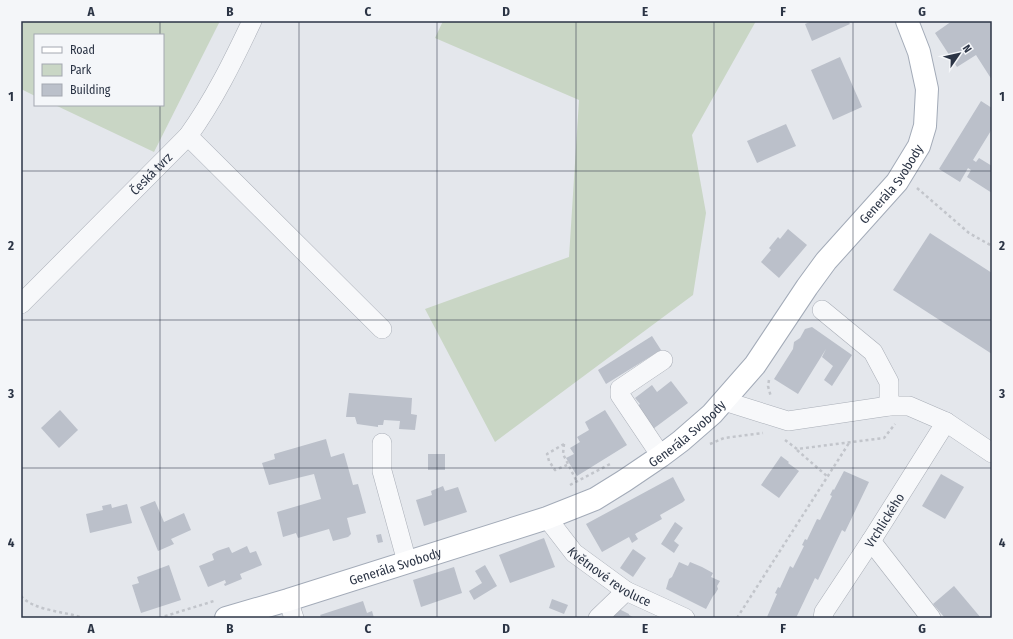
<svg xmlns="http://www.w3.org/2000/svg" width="1013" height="639" viewBox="0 0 1013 639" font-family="'Fira Sans Condensed',sans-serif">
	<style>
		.green { fill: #c9d6c5 }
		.building { fill: #bbc0ca }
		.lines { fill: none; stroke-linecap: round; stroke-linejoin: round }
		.minor-casing { stroke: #a9aeb7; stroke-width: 20 }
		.major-casing { stroke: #a3abb8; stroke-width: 24 }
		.path { stroke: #c2c5cb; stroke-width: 2.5; stroke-dasharray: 3 3; stroke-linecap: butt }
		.minor { stroke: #f7f8fa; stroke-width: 19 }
		.major { stroke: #fff; stroke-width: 22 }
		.grid { fill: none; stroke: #2b3445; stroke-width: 1; stroke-opacity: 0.55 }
		.labels { text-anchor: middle; stroke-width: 3; stroke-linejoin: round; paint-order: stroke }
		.street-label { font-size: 13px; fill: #2b3445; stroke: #f4f6f9 }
		.neatline { fill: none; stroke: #2b3445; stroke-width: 1.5 }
		.grid-label { font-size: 13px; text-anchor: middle; font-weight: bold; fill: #2b3445 }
	</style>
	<rect width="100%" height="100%" fill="#e4e7ec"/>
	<!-- green -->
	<g class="green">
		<polygon points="21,21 220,21 154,152 55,105 163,105 163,35 35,35 35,96 21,89"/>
		<polygon points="443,21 756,21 692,135 706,213 693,295 495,442 425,309 569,257 579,100 435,38"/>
	</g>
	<!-- building -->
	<g class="building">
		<polygon points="812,21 848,21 850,24 812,41 805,24"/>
		<polygon points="952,21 992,21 992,80 976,55 957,67 935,33"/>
		<polygon points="840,57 862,107 833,120 811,70"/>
		<polygon points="981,101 992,108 992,129 973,160 976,162 979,158 992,166 992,193 967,177 971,170 968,168 960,182 939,169"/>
		<polygon points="786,124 796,146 757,163 747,141"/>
		<polygon points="788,229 807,245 779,278 761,262 771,250 769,248 778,237 780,239"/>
		<polygon points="930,233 992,273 992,354 893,290"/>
		<polygon points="812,327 852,355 832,386 824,380 833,366 822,357 826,349 798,394 774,379 793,349 794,342 800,338 805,329"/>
		<polygon points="652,336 661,350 606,384 598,370"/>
		<polygon points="671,381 688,403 653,429 636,407 640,404 635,398 652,385 657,392"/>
		<polygon points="349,393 412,398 411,414 417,415 415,430 399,429 400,421 384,420 383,425 378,425 378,427 357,424 355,417 346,417"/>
		<polygon points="60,410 78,430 59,448 41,428"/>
		<polygon points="605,410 627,445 577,476 566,458 574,454 570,448 580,442 577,437 589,430 585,422"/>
		<polygon points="326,439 331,457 344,453 353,485 358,484 366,513 347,518 351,534 348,537 333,541 329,529 298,538 296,533 283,537 277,512 321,499 314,474 269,485 262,463 275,459 274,454"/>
		<rect x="428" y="454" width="17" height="16"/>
		<polygon points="781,456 789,462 788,463 799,471 779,498 761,485"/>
		<polygon points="844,471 869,482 845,532 842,530 818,580 815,578 796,618 770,618 767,617 777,594 775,593 778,587 780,588 790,566 793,568 804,546 802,545 805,539 807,540 817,519 820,520 832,496 830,495 833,489 834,490"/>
		<polygon points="941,474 964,487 945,519 922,506"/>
		<polygon points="673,477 685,500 683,502 660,515 662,519 635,534 638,539 632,543 629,537 602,552 586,524"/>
		<polygon points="443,486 445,491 458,487 467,512 424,526 416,500 432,495 431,491"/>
		<polygon points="155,501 164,522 184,513 191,530 171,539 174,544 158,551 140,507"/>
		<polygon points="111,504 112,508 127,504 132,523 90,533 86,514 103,510 102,506"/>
		<polygon points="675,522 683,528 674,541 679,545 674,553 661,544"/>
		<polygon points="381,534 383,542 378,543 376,535"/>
		<polygon points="544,538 555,567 510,583 499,555"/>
		<polygon points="247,546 250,553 256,551 262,565 240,574 242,579 225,586 224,584 226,583 225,580 208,587 199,566 214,560 212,554 217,551 229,547 232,553"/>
		<polygon points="633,549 646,558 633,577 620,568"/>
		<polygon points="679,562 688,566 690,562 702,567 713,573 711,577 720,581 717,586 718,589 715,594 713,596 706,609 666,589 669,579 672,577"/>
		<polygon points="169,565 181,600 141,613 132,585 139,583 137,577"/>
		<polygon points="485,565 497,586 474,600 469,591 482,583 475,571"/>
		<polygon points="454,567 462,593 421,607 413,580"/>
		<polygon points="954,586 981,618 945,618 933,604"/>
		<polygon points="552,599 568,605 564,614 549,608"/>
		<polygon points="363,601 367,613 372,611 374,618 322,618 320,615"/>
		<polygon points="617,608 629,614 629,615 635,618 612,618"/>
	</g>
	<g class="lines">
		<defs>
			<g id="minor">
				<polyline points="188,136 382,329"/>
				<path id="s1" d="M21 304 188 136C214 100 233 61 252 21"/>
				<polyline points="822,310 873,352 889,382 889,406"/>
				<polyline points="724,401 788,421 889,406 909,406 946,422 992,453"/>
				<polyline points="382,443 382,471 407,562"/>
				<polyline points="661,456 620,395 620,389 663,360"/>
				<path id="s2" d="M547 518 574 553 626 591 685 618"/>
				<polyline points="871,541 931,618"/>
				<polyline points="288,600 294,618"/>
				<polyline points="598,618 626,591"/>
				<path id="s3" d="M823 618 824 612 871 541 946 422"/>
			</g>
			<g id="major">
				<path id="s4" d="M226 618 288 600 547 518 595 499 624 481 661 456 681 441 712 414 755 365 807 287 826 261 897 182 919 146 925 126 927 89 919 52 907 21"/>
			</g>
		</defs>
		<!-- minor casing -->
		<use href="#minor" class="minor-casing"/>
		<!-- major casing -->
		<use href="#major" class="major-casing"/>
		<!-- path -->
		<g class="path">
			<polyline points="917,188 969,233 992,246"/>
			<polyline points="769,380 768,386 771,397"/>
			<polyline points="785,440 797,449 884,438 895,424"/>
			<polyline points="564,444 547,454 549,461 555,470 567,465"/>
			<polyline points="564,444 563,454 577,482"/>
			<polyline points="710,444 724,438 763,433"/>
			<polyline points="797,450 828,477"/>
			<polyline points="570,485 612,463"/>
			<path d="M21 596C34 611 64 611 83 618"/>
			<polyline points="159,618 214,601"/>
			<polyline points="737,618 849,443"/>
		</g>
		<!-- minor -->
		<use href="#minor" class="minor"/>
		<!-- major -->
		<use href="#major" class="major"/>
	</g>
	<!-- grid -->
	<path class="grid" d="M160 21V35M299 21V618M437 21V618M576 21V618M714 21V618M853 21V618M160 105V618M21 171H992M21 320H992M21 468H992"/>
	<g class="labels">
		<!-- street labels -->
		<g class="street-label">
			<text dy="5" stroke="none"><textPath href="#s1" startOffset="184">Česká tvrz</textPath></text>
			<text dy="5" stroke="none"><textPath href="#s4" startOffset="825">Generála Svobody</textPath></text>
			<text dy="5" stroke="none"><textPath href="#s4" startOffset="501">Generála Svobody</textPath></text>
			<text dy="5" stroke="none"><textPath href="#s3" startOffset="116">Vrchlického</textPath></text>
			<text dy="5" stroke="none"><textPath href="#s4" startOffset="177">Generála Svobody</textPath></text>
			<text dy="5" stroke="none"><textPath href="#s2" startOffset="87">Květnové revoluce</textPath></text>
		</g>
	</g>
	<!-- border -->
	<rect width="1013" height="639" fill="none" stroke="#f4f6f9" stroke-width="44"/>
	<!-- legend -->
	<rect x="34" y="34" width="130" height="72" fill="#f4f6f9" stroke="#a4a8b1"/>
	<rect x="42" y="47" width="20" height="6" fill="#ffffff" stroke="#a4a8b1"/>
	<text x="70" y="54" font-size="12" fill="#2b3445">Road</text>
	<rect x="42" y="64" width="20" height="12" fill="#c9d6c5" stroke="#a4a8b1"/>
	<text x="70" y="74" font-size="12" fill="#2b3445">Park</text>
	<rect x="42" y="84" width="20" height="12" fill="#bbc0ca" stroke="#a4a8b1"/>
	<text x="70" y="94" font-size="12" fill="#2b3445">Building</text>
	<!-- north arrow -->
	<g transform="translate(959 54) rotate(56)" stroke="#f4f6f9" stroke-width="3" paint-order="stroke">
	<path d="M0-3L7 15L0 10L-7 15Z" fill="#2b3445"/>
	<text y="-6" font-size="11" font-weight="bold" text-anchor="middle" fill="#2b3445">N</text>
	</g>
	<rect x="22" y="22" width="969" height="595" class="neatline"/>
	<g class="grid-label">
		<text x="91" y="16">A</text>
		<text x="230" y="16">B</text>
		<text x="368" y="16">C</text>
		<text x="506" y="16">D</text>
		<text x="645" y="16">E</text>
		<text x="783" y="16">F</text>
		<text x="922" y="16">G</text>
		<text x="11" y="101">1</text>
		<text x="1002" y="101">1</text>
		<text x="11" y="250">2</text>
		<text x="1002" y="250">2</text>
		<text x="11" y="398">3</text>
		<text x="1002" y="398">3</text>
		<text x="11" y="547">4</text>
		<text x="1002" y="547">4</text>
		<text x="91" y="633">A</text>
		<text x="230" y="633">B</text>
		<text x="368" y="633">C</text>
		<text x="506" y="633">D</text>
		<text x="645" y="633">E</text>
		<text x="783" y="633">F</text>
		<text x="922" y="633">G</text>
	</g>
</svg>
